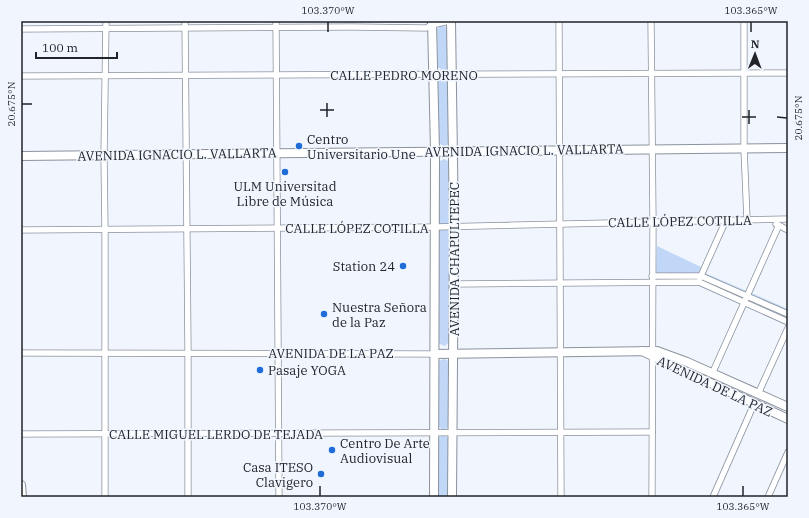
<svg xmlns="http://www.w3.org/2000/svg" width="809" height="518" viewBox="0 0 809 518" font-family="'IBM Plex Serif',serif">
	<style>
		.green { fill: #c1d7f7 }
		.lines { fill: none; stroke-linecap: round; stroke-linejoin: round }
		.street-casing { stroke: #8a929d; stroke-width: 7 }
		.secondary-casing { stroke: #8a929d; stroke-width: 10 }
		.street { stroke: #fff; stroke-width: 5.5 }
		.secondary { stroke: #fff; stroke-width: 8 }
		.ticks { fill: none; stroke: #212429; stroke-width: 1.5 }
		.poi-dot { fill: #206cd7; stroke: #f1f6fe; stroke-width: 1.5 }
		.labels { text-anchor: middle; stroke-width: 3; stroke-linejoin: round; paint-order: stroke }
		.street-label { font-size: 13px; fill: #212429; stroke: #f1f6fe }
		.poi-label { font-size: 13px; fill: #212429; stroke: #f1f6fe; text-anchor: start }
		.neatline { fill: none; stroke: #212429; stroke-width: 1.5 }
		.ticks-label { font-size: 10px; text-anchor: middle; fill: #212429 }
	</style>
	<rect width="100%" height="100%" fill="#f1f6fe"/>
	<!-- green -->
	<g class="green">
		<polygon points="443,25 448,29 448,67 446,70 443,71 438,67 437,29 440,26"/>
		<polygon points="445,76 448,81 449,144 444,146 440,144 439,141 437,81 440,77"/>
		<polygon points="444,159 450,162 450,341 445,346 440,344 438,341 439,164 440,161"/>
		<polygon points="657,246 701,267 697,275 656,278"/>
		<polygon points="705,273 788,309 788,326 699,286"/>
		<polygon points="444,359 447,360 450,363 449,426 446,429 443,430 437,426 438,361"/>
		<polygon points="444,435 449,439 450,497 437,497 438,438"/>
	</g>
	<g class="lines">
		<defs>
			<g id="street">
				<polyline points="185,21 188,349 188,497"/>
				<polyline points="276,21 279,497"/>
				<polyline points="559,21 561,497"/>
				<polyline points="651,21 653,222 652,497"/>
				<polyline points="744,21 744,148 747,219"/>
				<polyline points="21,29 352,27 426,28 432,25 449,21"/>
				<polyline points="21,76 788,73"/>
				<polyline points="776,224 788,230"/>
				<polyline points="21,230 435,227 788,219"/>
				<polyline points="652,276 701,276"/>
				<polyline points="701,276 788,314"/>
				<polyline points="700,278 726,220"/>
				<polyline points="454,284 699,282 788,322"/>
				<polyline points="21,353 434,354"/>
				<polyline points="712,374 779,225"/>
				<polyline points="758,394 788,328"/>
				<polyline points="21,434 652,432"/>
				<polyline points="105,497 105,232 104,155 106,21"/>
				<polyline points="713,497 754,404"/>
				<polyline points="768,497 788,452"/>
			</g>
			<g id="secondary">
				<polyline points="432,21 435,151 434,497"/>
				<polyline points="451,21 454,229 452,497"/>
				<polyline points="21,156 788,148"/>
				<polyline points="642,351 788,419"/>
				<polyline points="434,354 657,351 687,362 788,407"/>
				<polyline points="21,485 22,497"/>
			</g>
		</defs>
		<!-- street casing -->
		<use href="#street" class="street-casing"/>
		<!-- secondary casing -->
		<use href="#secondary" class="secondary-casing"/>
		<!-- street -->
		<use href="#street" class="street"/>
		<!-- secondary -->
		<use href="#secondary" class="secondary"/>
	</g>
	<!-- ticks -->
	<path class="ticks" d="M328 32V22M751 32V22M22 104H32M320 110H334M327 117V103M742 117H756M777 117 787 118M749 124V110M320 496V486M743 496V486"/>
	<!-- markers -->
	<g class="poi-dot">
		<circle cx="299" cy="146" r="4"/>
		<circle cx="285" cy="172" r="4"/>
		<circle cx="403" cy="266" r="4"/>
		<circle cx="324" cy="314" r="4"/>
		<circle cx="260" cy="370" r="4"/>
		<circle cx="332" cy="450" r="4"/>
		<circle cx="321" cy="474" r="4"/>
	</g>
	<g class="labels">
		<!-- street labels -->
		<g class="street-label">
			<text x="404" y="80">CALLE PEDRO MORENO</text>
			<text transform="translate(524 150) rotate(-1)" y="5">AVENIDA IGNACIO L. VALLARTA</text>
			<text transform="translate(177 154) rotate(-1)" y="5">AVENIDA IGNACIO L. VALLARTA</text>
			<text transform="translate(680 221) rotate(-1)" y="5">CALLE LÓPEZ COTILLA</text>
			<text x="357" y="233">CALLE LÓPEZ COTILLA</text>
			<text transform="translate(454 259) rotate(-90)" y="5">AVENIDA CHAPULTEPEC</text>
			<text x="331" y="358">AVENIDA DE LA PAZ</text>
			<text transform="translate(715 386) rotate(25)" y="5">AVENIDA DE LA PAZ</text>
			<text x="216" y="439">CALLE MIGUEL LERDO DE TEJADA</text>
		</g>
		<!-- poi labels -->
		<g class="poi-label">
			<text x="307" y="144">Centro<tspan x="307" dy="15">Universitario Une</tspan></text>
			<text x="285" y="191" text-anchor="middle">ULM Universitad<tspan x="285" dy="15">Libre de Música</tspan></text>
			<text x="395" y="271" text-anchor="end">Station 24</text>
			<text x="332" y="312">Nuestra Señora<tspan x="332" dy="15">de la Paz</tspan></text>
			<text x="268" y="375">Pasaje YOGA</text>
			<text x="340" y="448">Centro De Arte<tspan x="340" dy="15">Audiovisual</tspan></text>
			<text x="313" y="472" text-anchor="end">Casa ITESO<tspan x="313" dy="15">Clavigero</tspan></text>
		</g>
	</g>
	<!-- border -->
	<rect width="809" height="518" fill="none" stroke="#f1f6fe" stroke-width="44"/>
	<!-- north arrow -->
	<g transform="translate(755 54) rotate(1)" stroke="#f1f6fe" stroke-width="3" paint-order="stroke">
	<path d="M0-3L7 15L0 10L-7 15Z" fill="#212429"/>
	<text y="-6" font-size="11" font-weight="bold" text-anchor="middle" fill="#212429">N</text>
	</g>
	<!-- scale -->
	<path d="M36 52v6h81v-6" fill="none" stroke="#212429" stroke-width="2"/>
	<text x="42" y="52" font-size="12" fill="#212429" stroke="#f1f6fe" stroke-width="3" paint-order="stroke">100 m</text>
	<rect x="22" y="22" width="765" height="474" class="neatline"/>
	<g class="ticks-label">
		<text x="328" y="14">103.370°W</text>
		<text x="751" y="14">103.365°W</text>
		<text transform="translate(11 104) rotate(-90)" y="4">20.675°N</text>
		<text transform="translate(798 118) rotate(-90)" y="4">20.675°N</text>
		<text x="320" y="510">103.370°W</text>
		<text x="743" y="510">103.365°W</text>
	</g>
</svg>
